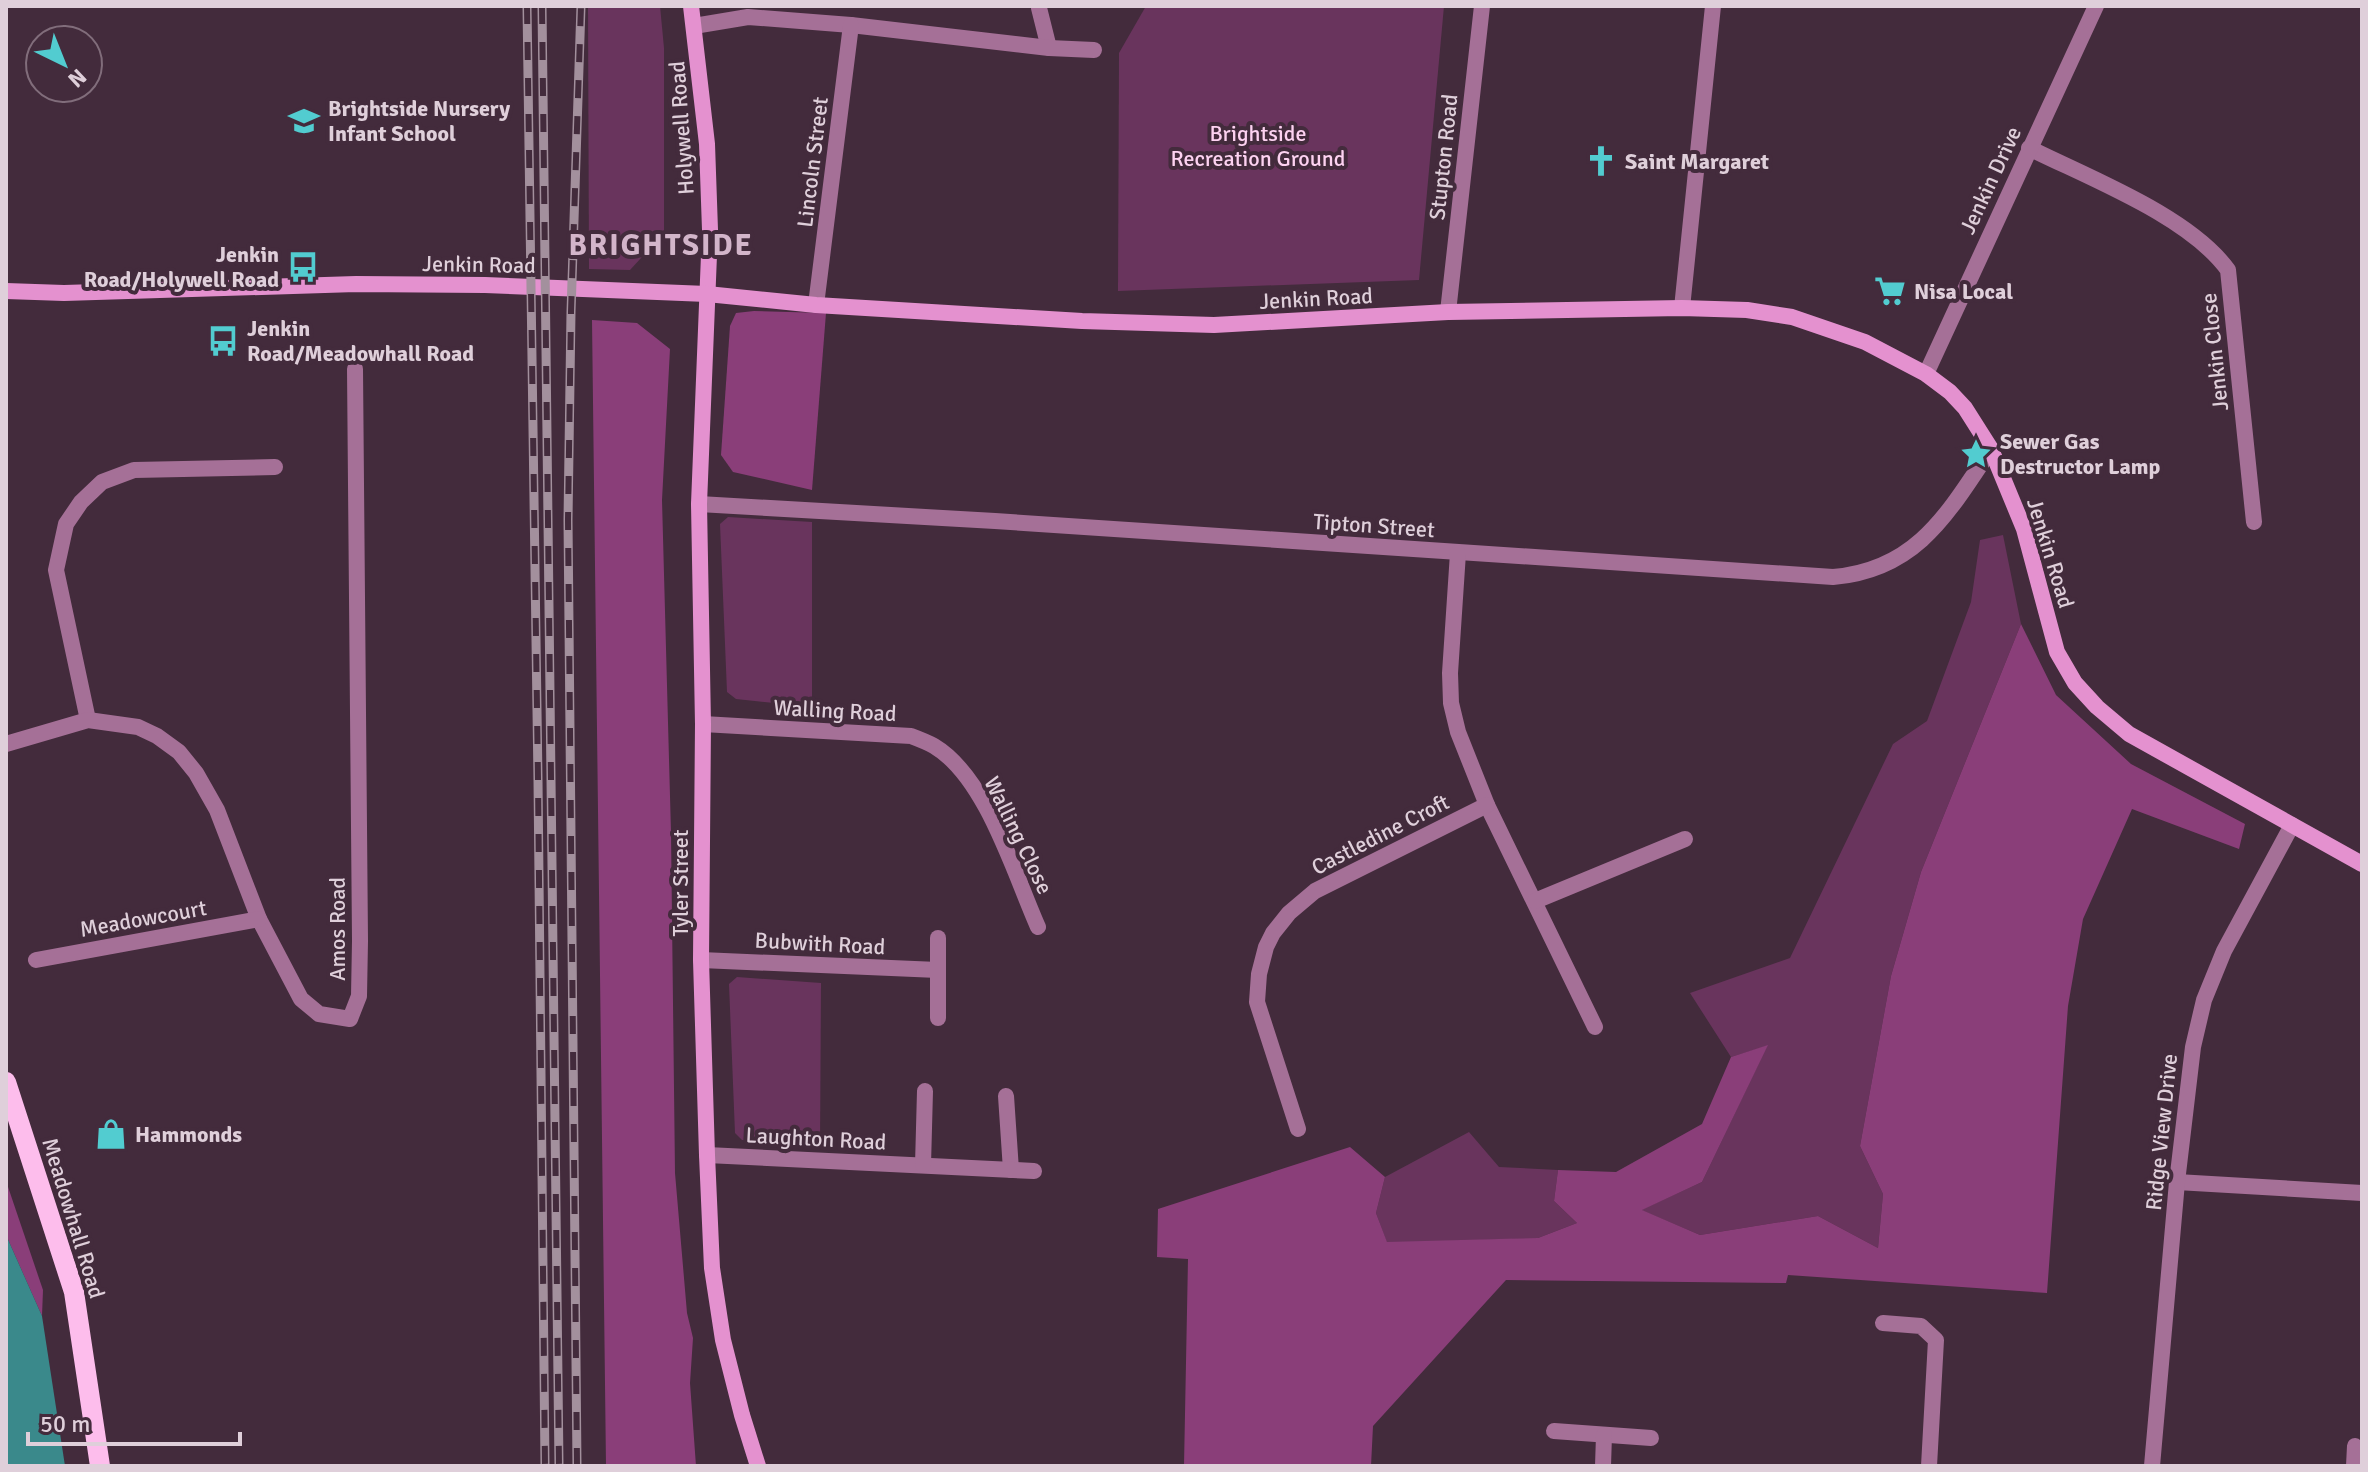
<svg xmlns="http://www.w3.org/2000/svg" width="2368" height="1472" viewBox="0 0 2368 1472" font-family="Signika,sans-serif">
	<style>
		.green { fill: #69345d }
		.forest { fill: #8a3e79 }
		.water { fill: #3a898b }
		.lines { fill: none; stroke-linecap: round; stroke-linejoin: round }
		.street { stroke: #a57097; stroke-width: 16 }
		.secondary { stroke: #e491cf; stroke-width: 16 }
		.primary { stroke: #fdbdec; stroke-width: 20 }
		.rail-casing { stroke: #a3909d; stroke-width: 9 }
		.rail { stroke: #432b3c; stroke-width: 6; stroke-dasharray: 18; stroke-linecap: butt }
		.labels { text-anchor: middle; stroke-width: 8; stroke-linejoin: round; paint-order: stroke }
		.poi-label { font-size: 22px; font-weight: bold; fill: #dfcfda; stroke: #432b3c; text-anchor: start }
		.street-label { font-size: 22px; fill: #dfcfda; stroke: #432b3c }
		.park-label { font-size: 22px; fill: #fdd2f1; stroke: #432b3c }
		.district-label { font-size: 30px; font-weight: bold; letter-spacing: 2px; fill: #d3b5ca; stroke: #432b3c }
	</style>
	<rect width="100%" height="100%" fill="#432b3c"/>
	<!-- green -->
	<g class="green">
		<polygon points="588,6 660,6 664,48 664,233 630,270 589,269"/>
		<polygon points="1146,6 1444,6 1419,280 1118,291 1119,53"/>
		<polygon points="728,517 812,522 812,707 736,699 727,692 720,524"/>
		<polygon points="2003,535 2021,624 1921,872 1891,976 1860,1146 1883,1194 1878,1248 1818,1216 1700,1235 1641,1210 1702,1182 1767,1046 1731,1057 1690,993 1790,958 1893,744 1927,721 1971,602 1980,540"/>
		<polygon points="737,977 821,983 820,1147 742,1140 735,1133 729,984"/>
		<polygon points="1469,1132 1499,1167 1558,1170 1554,1201 1577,1223 1538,1238 1387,1243 1376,1213 1385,1177"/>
	</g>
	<!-- forest -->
	<g class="forest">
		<polygon points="754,311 826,313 812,490 733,472 721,455 730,326 736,313"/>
		<polygon points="592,320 637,323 670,349 662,500 671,833 675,1173 687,1313 693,1338 690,1383 696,1466 606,1466"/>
		<polygon points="2021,624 2056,695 2131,764 2245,824 2239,849 2132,809 2083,919 2068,1006 2047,1293 1788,1275 1786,1283 1506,1280 1373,1426 1371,1466 1184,1466 1188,1259 1157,1257 1158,1209 1350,1147 1385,1177 1376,1213 1387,1242 1538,1238 1577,1223 1554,1201 1558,1170 1616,1172 1702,1124 1731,1057 1768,1045 1702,1182 1642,1210 1700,1235 1818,1216 1878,1248 1883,1194 1860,1146 1891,976 1921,872"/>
		<polygon points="6,1181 43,1290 42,1316 6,1235"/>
	</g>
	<!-- water -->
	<polygon class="water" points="6,1235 42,1316 65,1466 6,1466"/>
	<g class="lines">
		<!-- street -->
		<g class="street">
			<polyline points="1039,8 1049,48"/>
			<polyline points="694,26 748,17 851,25 1049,48 1094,50"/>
			<path d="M2029 148C2089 178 2189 216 2228 270L2254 522"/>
			<polyline points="816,305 851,25"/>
			<polyline points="1682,308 1713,6"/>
			<polyline points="1448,312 1482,6"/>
			<polyline points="1926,374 2096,6"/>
			<path d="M699 504 995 521 1833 577C1917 570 1948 513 1991 449"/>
			<polyline points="1458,553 1450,673 1451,703 1458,732 1487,805 1595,1027"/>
			<polyline points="88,720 56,570 66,524 81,502 102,482 134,470 275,467"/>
			<path d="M703 724 911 736C919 739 927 742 934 746 986 777 1014 873 1038 927"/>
			<polyline points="6,744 88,720 138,727 157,736 179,752 196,773 217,810 259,919 301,999 319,1014 350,1019 359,996 360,941 355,369"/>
			<polyline points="1535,901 1685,839"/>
			<polyline points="36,960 259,919"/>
			<polyline points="701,960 938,970"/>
			<polyline points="938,1018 938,938"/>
			<polyline points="1006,1096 1011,1170"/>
			<polyline points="1298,1129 1257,1002 1259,974 1266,947 1273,933 1289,913 1315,891 1487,805"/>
			<polyline points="707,1155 1034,1171"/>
			<polyline points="923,1165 925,1091"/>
			<polyline points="2177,1182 2362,1193"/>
			<polyline points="1883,1323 1921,1326 1936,1340 1929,1466"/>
			<polyline points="1554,1431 1651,1438"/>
			<polyline points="1603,1466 1604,1435"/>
			<polyline points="2152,1466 2177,1182 2193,1047 2204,1000 2224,951 2292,825"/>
			<polyline points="2354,1466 2355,1446"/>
		</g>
		<!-- secondary -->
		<g class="secondary">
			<polyline points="691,6 707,144 710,230 699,504 703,724 701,960 707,1155 712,1268 723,1340 742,1415 758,1466"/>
			<polyline points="6,291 64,293 356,284 485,285 707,294 816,305 1082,321 1214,325 1448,312 1682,308 1747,310 1792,317 1865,342 1926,374 1950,392 1965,408 1991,449 2024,529 2057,652 2075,683 2097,707 2129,734 2362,864"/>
		</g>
		<!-- primary -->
		<polyline class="primary" points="6,1082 74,1292 100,1466"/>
		<defs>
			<g id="rail">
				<polyline points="527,6 538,780 545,1466"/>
				<polyline points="542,6 559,1466"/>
				<polyline points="577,1466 568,520 571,312 581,6"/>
			</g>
		</defs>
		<!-- rail casing -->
		<use href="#rail" class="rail-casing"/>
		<!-- rail -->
		<use href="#rail" class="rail"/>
	</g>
	<!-- icons -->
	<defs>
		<symbol id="school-bare" viewBox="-9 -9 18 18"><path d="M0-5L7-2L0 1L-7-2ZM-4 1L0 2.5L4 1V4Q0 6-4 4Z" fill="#52ccd0" stroke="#432b3c" stroke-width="2.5" paint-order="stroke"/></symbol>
		<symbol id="church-bare" viewBox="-9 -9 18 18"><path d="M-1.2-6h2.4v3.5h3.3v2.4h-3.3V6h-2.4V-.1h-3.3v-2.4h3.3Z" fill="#52ccd0" stroke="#432b3c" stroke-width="2.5" paint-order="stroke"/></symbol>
		<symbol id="bus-bare" viewBox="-9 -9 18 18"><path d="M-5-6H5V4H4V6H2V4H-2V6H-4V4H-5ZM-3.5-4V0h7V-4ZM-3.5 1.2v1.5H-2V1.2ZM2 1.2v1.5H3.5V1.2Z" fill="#52ccd0" stroke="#432b3c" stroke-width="2.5" paint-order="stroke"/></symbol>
		<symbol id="supermarket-bare" viewBox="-9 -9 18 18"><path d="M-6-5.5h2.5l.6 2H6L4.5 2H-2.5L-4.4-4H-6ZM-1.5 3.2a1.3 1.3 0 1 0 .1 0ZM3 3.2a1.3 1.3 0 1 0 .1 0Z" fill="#52ccd0" stroke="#432b3c" stroke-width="2.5" paint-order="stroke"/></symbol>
		<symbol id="sight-bare" viewBox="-9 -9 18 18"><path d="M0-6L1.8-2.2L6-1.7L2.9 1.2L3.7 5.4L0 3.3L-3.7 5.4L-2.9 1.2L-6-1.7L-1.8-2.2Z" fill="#52ccd0" stroke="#432b3c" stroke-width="2.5" paint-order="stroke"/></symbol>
		<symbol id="shop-bare" viewBox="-9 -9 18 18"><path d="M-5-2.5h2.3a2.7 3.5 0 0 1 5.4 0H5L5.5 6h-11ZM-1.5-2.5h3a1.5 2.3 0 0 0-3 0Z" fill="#52ccd0" stroke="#432b3c" stroke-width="2.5" paint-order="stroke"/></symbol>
	</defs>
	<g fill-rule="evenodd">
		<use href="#school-bare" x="282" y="99" width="44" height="44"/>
		<use href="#church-bare" x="1579" y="139" width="44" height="44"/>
		<use href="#bus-bare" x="281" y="245" width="44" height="44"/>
		<use href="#supermarket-bare" x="1868" y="269" width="44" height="44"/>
		<use href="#bus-bare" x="201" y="319" width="44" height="44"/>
		<use href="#sight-bare" x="1954" y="432" width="44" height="44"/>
		<use href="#shop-bare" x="89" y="1112" width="44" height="44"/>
	</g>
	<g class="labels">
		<!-- poi labels -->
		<g class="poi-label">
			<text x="328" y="116">Brightside Nursery<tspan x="328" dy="25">Infant School</tspan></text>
			<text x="1625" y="169">Saint Margaret</text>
			<text x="279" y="262" text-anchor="end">Jenkin<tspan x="279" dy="25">Road/Holywell Road</tspan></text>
			<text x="1914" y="299">Nisa Local</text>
			<text x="247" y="336">Jenkin<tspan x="247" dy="25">Road/Meadowhall Road</tspan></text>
			<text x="2000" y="449">Sewer Gas<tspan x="2000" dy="25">Destructor Lamp</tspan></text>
			<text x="135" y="1142">Hammonds</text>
		</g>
		<!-- street labels -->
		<g class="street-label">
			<text transform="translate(681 128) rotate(-94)" y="8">Holywell Road</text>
			<text transform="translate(1443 157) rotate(-84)" y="8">Stupton Road</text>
			<text transform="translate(812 162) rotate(-83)" y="8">Lincoln Street</text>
			<text transform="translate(1990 180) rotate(-65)" y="8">Jenkin Drive</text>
			<text transform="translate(479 264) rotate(1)" y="8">Jenkin Road</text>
			<text transform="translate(1316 298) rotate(-3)" y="8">Jenkin Road</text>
			<text transform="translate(2214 352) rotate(-96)" y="8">Jenkin Close</text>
			<text transform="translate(1374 525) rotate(4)" y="8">Tipton Street</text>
			<text transform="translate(2051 553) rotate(73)" y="8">Jenkin Road</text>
			<text transform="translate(835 710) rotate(3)" y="8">Walling Road</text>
			<text transform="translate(1380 834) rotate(-27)" y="8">Castledine Croft</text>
			<text transform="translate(1019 835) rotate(64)" y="8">Walling Close</text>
			<text transform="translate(680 883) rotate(-90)" y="8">Tyler Street</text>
			<text transform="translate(143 918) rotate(-10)" y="8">Meadowcourt</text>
			<text transform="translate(337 929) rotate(-90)" y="8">Amos Road</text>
			<text transform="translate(820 943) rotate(3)" y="8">Bubwith Road</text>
			<text transform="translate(2161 1132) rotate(-84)" y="8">Ridge View Drive</text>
			<text transform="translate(816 1138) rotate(3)" y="8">Laughton Road</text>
			<text transform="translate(74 1218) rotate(73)" y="8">Meadowhall Road</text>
		</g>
		<!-- park labels -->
		<g class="park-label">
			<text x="1258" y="141">Brightside<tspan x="1258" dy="25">Recreation Ground</tspan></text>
		</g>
		<!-- district labels -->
		<g class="district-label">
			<text x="661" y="255">BRIGHTSIDE</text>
		</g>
	</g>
	<!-- border -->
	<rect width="2368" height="1472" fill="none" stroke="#dfcfda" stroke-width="16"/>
	<!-- north arrow -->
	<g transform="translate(64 64) rotate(137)"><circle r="38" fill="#432b3c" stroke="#816d7b" stroke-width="2"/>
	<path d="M0-6L14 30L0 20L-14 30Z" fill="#52ccd0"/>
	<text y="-12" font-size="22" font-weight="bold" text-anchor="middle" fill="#dfcfda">N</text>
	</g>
	<!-- scale -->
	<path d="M28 1432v12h212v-12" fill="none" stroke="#dfcfda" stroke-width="4"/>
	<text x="40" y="1432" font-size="24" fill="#dfcfda" stroke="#432b3c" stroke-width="6" paint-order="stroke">50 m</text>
</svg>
